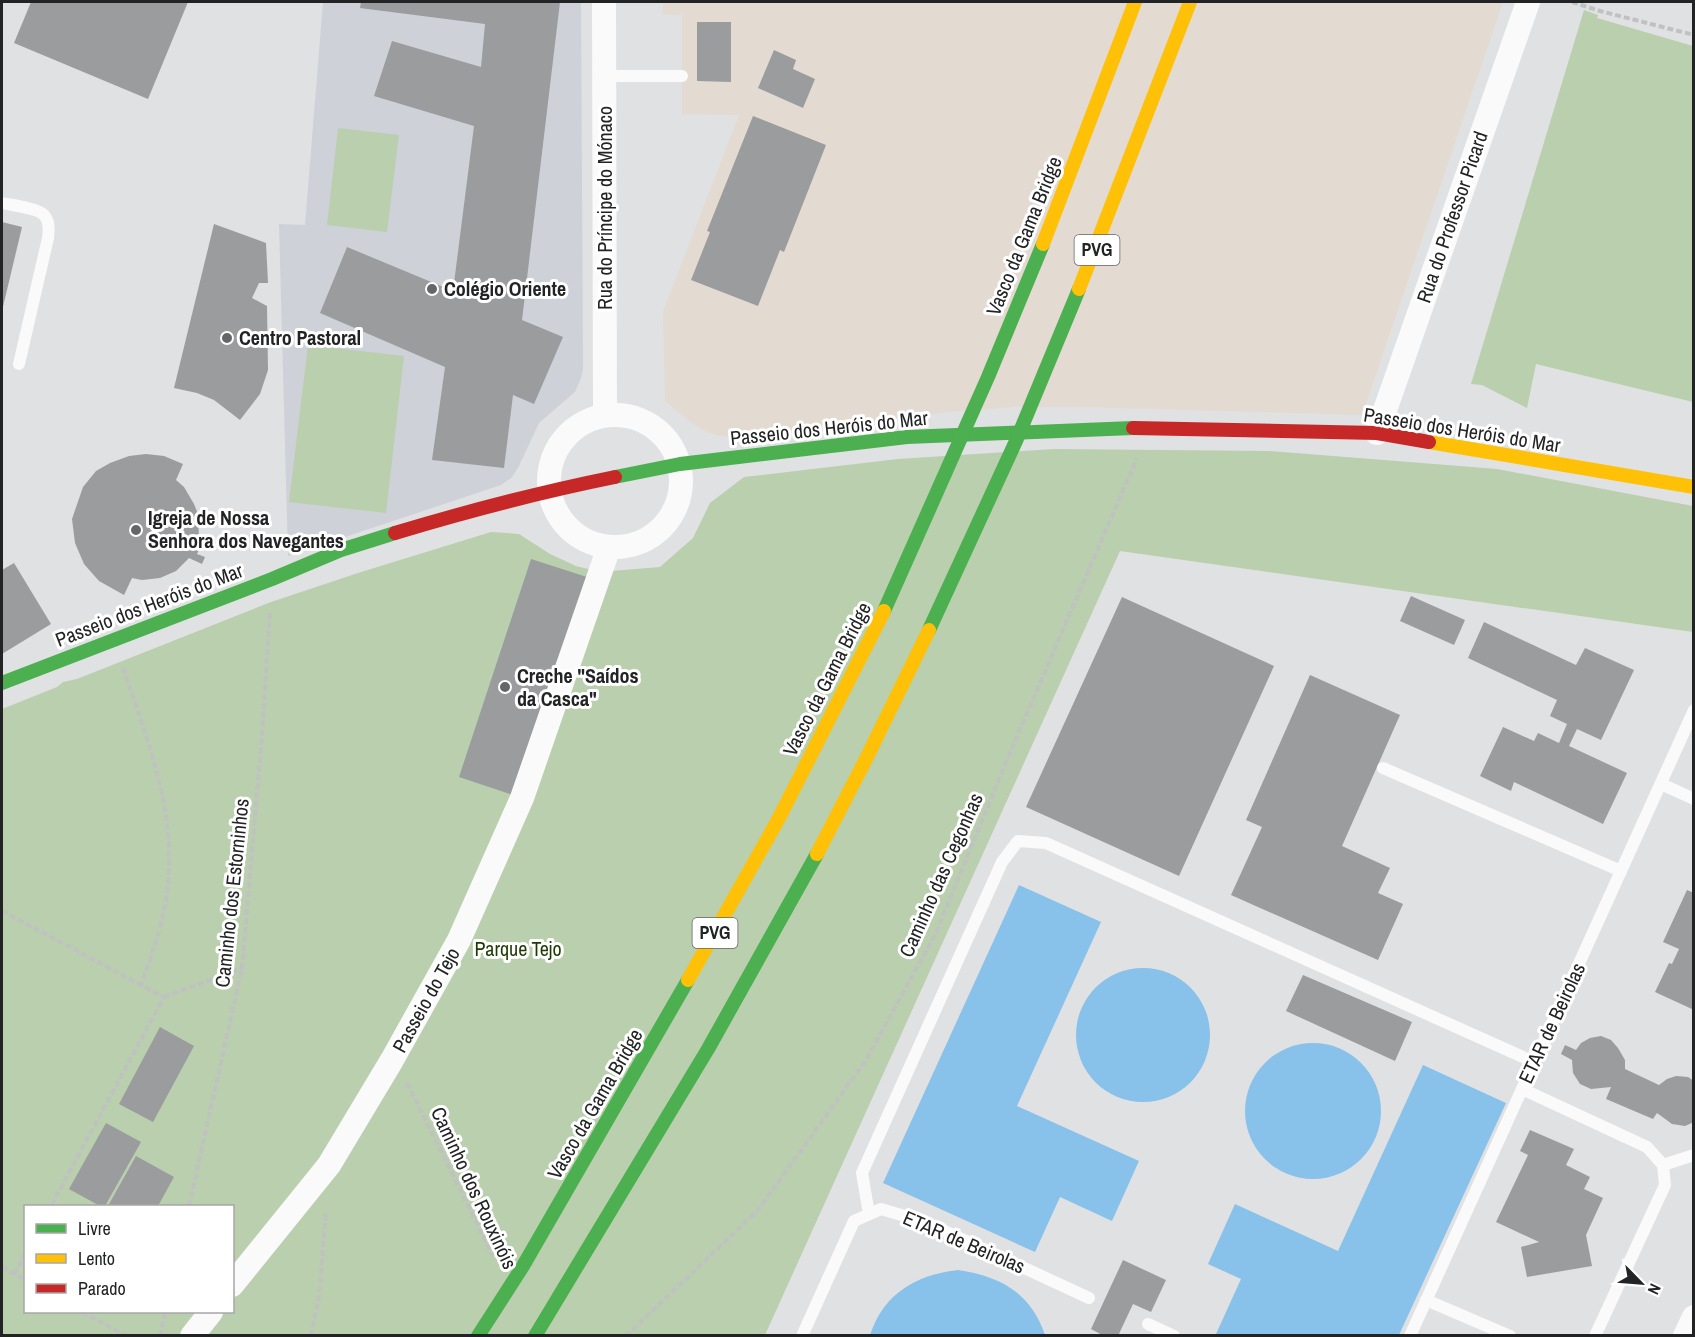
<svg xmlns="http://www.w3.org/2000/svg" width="1695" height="1337" viewBox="0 0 1695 1337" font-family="'Archivo Narrow',sans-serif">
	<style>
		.built { fill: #ced1d7 }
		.industrial { fill: #e3dad1 }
		.green { fill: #b9cfad; fill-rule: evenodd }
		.water { fill: #88c1e9 }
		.building { fill: #9b9c9d }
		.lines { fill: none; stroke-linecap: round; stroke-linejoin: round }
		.path { stroke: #c0c1c1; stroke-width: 4; stroke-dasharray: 6 3; stroke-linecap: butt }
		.lane { stroke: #fafafb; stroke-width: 12 }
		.street { stroke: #fafafb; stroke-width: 24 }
		.fast { stroke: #4caf50; stroke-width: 14 }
		.slow { stroke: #ffc107; stroke-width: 14 }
		.jam { stroke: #c62828; stroke-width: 14 }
		.poi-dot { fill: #646667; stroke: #fff; stroke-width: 2 }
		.labels { text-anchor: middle; stroke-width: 6; stroke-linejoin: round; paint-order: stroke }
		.shield { fill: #fff; stroke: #646566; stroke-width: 1.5 }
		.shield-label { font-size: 18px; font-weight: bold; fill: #222324 }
		.street-label { font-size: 20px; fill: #222324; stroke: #fff }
		.poi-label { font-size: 20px; font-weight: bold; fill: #222324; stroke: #fff; text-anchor: start }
		.park-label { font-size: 20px; fill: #1d3a02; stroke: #fff }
	</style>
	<rect width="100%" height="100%" fill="#e0e1e3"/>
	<!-- built -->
	<polygon class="built" points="323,2 581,2 583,369 581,378 575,392 539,423 519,466 512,477 501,485 288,556 279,224 305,225"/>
	<!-- industrial -->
	<polygon class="industrial" points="663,2 1503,2 1362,415 1084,407 1014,407 949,412 734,437 719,436 705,431 692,423 665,401 663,312 739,115 682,114 682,15 663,14"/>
	<!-- green -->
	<g class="green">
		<polygon points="1584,10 1598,15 1597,18 1693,46 1693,402 1536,364 1527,408 1482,385 1471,384"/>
		<polygon points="338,128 399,135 387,232 327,225"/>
		<polygon points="308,345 404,356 386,513 289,502"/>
		<path d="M1054 449 1269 451 1497 469 1693 506V632L1120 551 765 1335 2 1336V709L57 687 63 682 77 679 271 602 358 573 491 532 519 534 550 554 576 566 600 572 660 567 693 538 710 503 744 477 898 459ZM26 1206H232V1312H26Z"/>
	</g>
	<!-- water -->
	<g class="water">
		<polygon points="1019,885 1101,922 1017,1106 1139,1161 1112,1221 1060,1197 1035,1252 883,1183"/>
		<circle cx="1143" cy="1035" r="67"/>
		<circle cx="1313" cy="1111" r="68"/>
		<polygon points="1423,1065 1506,1103 1399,1335 1216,1334 1241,1279 1208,1264 1235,1204 1338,1251"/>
		<path d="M958 1270C1000 1276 1031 1293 1045 1335H870C884 1293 916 1275 958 1270Z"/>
	</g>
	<!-- building -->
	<g class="building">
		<polygon points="31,2 188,2 148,99 14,43"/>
		<polygon points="361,2 560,2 522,320 563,337 534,404 513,395 504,468 432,460 445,367 320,313 347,247 453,291 474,126 374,96 392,41 481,67 485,24 360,8"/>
		<polygon points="697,22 731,22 731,82 697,81"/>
		<polygon points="774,50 796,60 793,69 815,79 803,108 758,88"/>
		<polygon points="753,116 826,145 784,252 780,250 758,306 691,280 710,232 707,231"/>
		<polygon points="2,222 22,227 2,311"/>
		<polygon points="214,224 266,243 268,283 259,283 252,298 267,306 268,370 260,394 240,420 214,400 197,393 174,388"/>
		<polygon points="146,454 164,456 183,464 176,480 184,487 194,504 198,514 199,537 211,542 209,548 201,545 197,554 205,557 202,564 189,558 176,571 160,578 142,580 132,578 124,595 99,581 84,564 75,543 72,519 83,487 96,471 110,463 129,456"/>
		<polygon points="531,559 590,578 519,797 459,777"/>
		<polygon points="14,563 51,624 2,654 2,570"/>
		<polygon points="1411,596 1465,620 1454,645 1400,621"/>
		<polygon points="1122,597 1274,666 1179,876 1026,807"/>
		<polygon points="1484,622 1576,665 1585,648 1634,670 1601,740 1577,729 1569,746 1627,773 1603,824 1514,782 1511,791 1480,776 1503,727 1534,741 1538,733 1559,743 1567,724 1550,716 1557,700 1468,658"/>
		<polygon points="1310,675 1400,715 1342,846 1390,868 1378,893 1403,904 1378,960 1231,895 1262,827 1246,820"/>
		<polygon points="1687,890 1694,893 1694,1010 1655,992 1669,963 1672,964 1679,949 1663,942"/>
		<polygon points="1303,975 1412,1022 1395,1061 1286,1011"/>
		<polygon points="160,1027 194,1046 153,1122 119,1104"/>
		<polygon points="1601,1036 1611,1040 1618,1048 1625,1060 1625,1069 1659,1085 1667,1079 1676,1076 1688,1077 1694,1081 1694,1122 1685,1126 1672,1124 1657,1113 1653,1119 1606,1099 1611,1087 1591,1089 1580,1084 1573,1073 1572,1060 1561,1054 1565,1045 1576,1050 1581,1043 1590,1038"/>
		<polygon points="106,1123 141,1142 105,1206 100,1206 69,1189"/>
		<polygon points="1530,1130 1574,1149 1566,1165 1590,1177 1584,1189 1603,1198 1586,1235 1592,1266 1527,1277 1521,1247 1539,1242 1496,1222 1528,1155 1520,1151"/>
		<polygon points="136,1156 174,1177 158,1206 108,1206"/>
		<polygon points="1123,1260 1166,1280 1151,1312 1133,1304 1118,1336 1104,1336 1091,1329"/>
	</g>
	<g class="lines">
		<!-- path -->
		<g class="path">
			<polyline points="1572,2 1600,11 1694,35"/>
			<path d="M123 668C147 738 175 807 168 883 165 918 153 952 141 985"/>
			<polyline points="2,911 164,997 51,1206"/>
			<polyline points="164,997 242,968"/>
			<polyline points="407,1083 493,1256"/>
			<polyline points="189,1206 242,968 262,735 270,612"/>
			<polyline points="2,1267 26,1280"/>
			<polyline points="14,1274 26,1253"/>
			<polyline points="82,1312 126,1336"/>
			<polyline points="160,1336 165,1312"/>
			<polyline points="311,1336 319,1297 326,1211"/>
			<polyline points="626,1336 758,1210 866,1060 936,933 1006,762 1137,458"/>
		</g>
		<!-- lane -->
		<g class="lane">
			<polyline points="604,76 682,76"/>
			<path d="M2 203C11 205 38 208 44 215 50 221 49 231 48 238L19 364"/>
			<polyline points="1383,768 1621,871"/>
			<polyline points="1661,784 1694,799"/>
			<polyline points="1522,1089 1647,1147 1663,1165 1665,1185 1595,1336"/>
			<polyline points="1663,1165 1694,1155"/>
			<polyline points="869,1214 862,1173 1002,862 1018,841 1046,843 1534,1062"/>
			<polyline points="1426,1300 1510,1336"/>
			<polyline points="1148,1324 1174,1336"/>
			<polyline points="802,1336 854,1221 881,1209 925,1222 1089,1298"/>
			<polyline points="1410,1336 1694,710"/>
		</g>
		<!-- street -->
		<g class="street">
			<polyline points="604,2 605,415"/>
			<circle cx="615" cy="481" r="66"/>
			<polyline points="1377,433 1528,2"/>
			<polyline points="232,1285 329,1165 392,1060 459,940 522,798 609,547"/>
			<polyline points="192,1336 211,1312"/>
			<polyline points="1685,1336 1694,1317"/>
		</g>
		<!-- fast -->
		<g class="fast">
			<polyline points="615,477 680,464 907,437 1133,428"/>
			<polyline points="884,611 988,377 1043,244"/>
			<polyline points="929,630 1016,441 1079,289"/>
			<polyline points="2,683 272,579 341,550 395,533"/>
			<polyline points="478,1336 523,1266 688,980"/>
			<polyline points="535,1336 708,1049 817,854"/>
		</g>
		<!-- slow -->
		<g class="slow">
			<polyline points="1043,244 1135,2"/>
			<polyline points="1079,289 1190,2"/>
			<polyline points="1429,442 1694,487"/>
			<polyline points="817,854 867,757 929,630"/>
			<polyline points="688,980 779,818 884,611"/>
		</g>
		<!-- jam -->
		<g class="jam">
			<polyline points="1133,428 1377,433 1429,442"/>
			<path d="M395 533C468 511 541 492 615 477"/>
		</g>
	</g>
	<!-- markers -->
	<g class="poi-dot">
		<circle cx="432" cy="289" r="6"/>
		<circle cx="227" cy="338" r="6"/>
		<circle cx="136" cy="530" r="6"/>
		<circle cx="505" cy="687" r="6"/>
	</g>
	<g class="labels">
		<!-- shield labels -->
		<g class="shield">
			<rect x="1074.5" y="235" width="45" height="30" rx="4.5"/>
			<rect x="692.5" y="918" width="45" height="30" rx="4.5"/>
		</g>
		<g class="shield-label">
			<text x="1097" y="256">PVG</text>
			<text x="715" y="939">PVG</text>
		</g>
		<!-- street labels -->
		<g class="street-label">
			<text transform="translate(605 208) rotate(-90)" y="7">Rua do Príncipe do Mónaco</text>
			<text transform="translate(1452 217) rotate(-71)" y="7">Rua do Professor Picard</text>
			<text transform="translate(1024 236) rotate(-68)" y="7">Vasco da Gama Bridge</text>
			<text transform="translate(829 428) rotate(-6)" y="7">Passeio dos Heróis do Mar</text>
			<text transform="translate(1462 430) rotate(9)" y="7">Passeio dos Heróis do Mar</text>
			<text transform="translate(149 605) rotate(-21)" y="7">Passeio dos Heróis do Mar</text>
			<text transform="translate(827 679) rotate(-63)" y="7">Vasco da Gama Bridge</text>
			<text transform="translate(941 875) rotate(-66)" y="7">Caminho das Cegonhas</text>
			<text transform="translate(232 893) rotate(-84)" y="7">Caminho dos Estorninhos</text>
			<text transform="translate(426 1000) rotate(-61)" y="7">Passeio do Tejo</text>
			<text transform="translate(1552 1023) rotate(-65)" y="7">ETAR de Beirolas</text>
			<text transform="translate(595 1104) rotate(-60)" y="7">Vasco da Gama Bridge</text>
			<text transform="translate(474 1188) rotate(65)" y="7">Caminho dos Rouxinóis</text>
			<text transform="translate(964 1242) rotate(23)" y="7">ETAR de Beirolas</text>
		</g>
		<!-- poi labels -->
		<g class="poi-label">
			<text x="444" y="296">Colégio Oriente</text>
			<text x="239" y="345">Centro Pastoral</text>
			<text x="148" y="525">Igreja de Nossa<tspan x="148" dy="23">Senhora dos Navegantes</tspan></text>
			<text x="517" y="683">Creche "Saídos<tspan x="517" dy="23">da Casca"</tspan></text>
		</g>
		<!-- park labels -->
		<g class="park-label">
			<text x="518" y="956">Parque Tejo</text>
		</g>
	</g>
	<!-- border -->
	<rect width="1695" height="1337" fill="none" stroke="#222324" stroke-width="6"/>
	<!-- legend -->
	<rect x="24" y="1205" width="210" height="108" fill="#ffffff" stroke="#a7a7a7" stroke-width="1.5"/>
	<rect x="36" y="1224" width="30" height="9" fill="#4caf50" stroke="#a7a7a7" stroke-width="1.5"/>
	<text x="78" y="1235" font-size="18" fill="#222324">Livre</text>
	<rect x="36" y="1254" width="30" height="9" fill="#ffc107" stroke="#a7a7a7" stroke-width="1.5"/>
	<text x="78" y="1265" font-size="18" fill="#222324">Lento</text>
	<rect x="36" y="1284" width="30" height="9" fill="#c62828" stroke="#a7a7a7" stroke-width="1.5"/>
	<text x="78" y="1295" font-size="18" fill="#222324">Parado</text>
	<!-- north arrow -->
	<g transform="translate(1641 1283) rotate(115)" stroke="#ffffff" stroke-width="4.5" paint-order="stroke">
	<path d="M0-4.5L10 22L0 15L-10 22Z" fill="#222324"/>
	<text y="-9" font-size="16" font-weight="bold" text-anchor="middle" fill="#222324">N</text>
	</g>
</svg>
